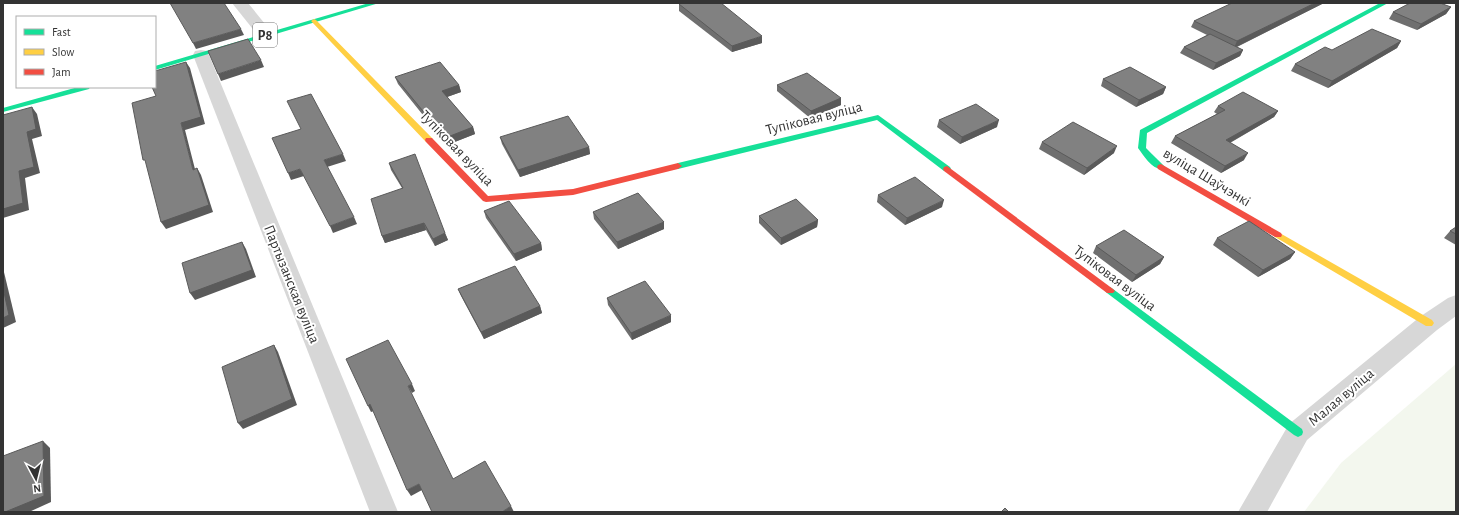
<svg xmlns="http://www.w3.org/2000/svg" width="1459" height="515" viewBox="0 0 1459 515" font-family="'Alegreya Sans',sans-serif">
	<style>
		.green { fill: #f3f7ee }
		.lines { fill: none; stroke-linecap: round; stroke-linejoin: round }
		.street { fill: #d7d7d7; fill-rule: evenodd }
		.fast { fill: #16e098; fill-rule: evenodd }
		.slow { fill: #ffcf43; fill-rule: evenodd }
		.jam { fill: #f24e42; fill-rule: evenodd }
		.wall { fill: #6f6f6f }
		.shaded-wall { fill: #5a5a5a }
		.building { fill: #818181; stroke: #5a5a5a }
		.labels { text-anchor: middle; stroke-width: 4; stroke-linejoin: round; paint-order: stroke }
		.shield { fill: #fff; stroke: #707070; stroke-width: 1 }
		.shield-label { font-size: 14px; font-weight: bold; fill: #333 }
		.street-label { font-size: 15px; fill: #333; stroke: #fff }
	</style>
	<rect width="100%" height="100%" fill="#fff"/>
	<!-- green -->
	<polygon class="green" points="1456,364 1456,512 1304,512 1341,463"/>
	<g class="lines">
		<!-- street -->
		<g class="street">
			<polygon points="232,3 248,3 274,35 272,38 266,40 260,38"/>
			<polygon points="201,50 207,51 209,55 398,512 370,512 193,55 195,51"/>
			<polygon points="1456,295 1456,316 1437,330 1307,440 1267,512 1238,512 1289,424 1421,316 1448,298"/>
		</g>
		<!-- fast -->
		<g class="fast">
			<polygon points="369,3 379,3 155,70 155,66"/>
			<path d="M1380 3H1388L1147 133 1146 148C1152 154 1159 161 1165 167L1164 169C1153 171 1144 156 1138 148L1140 130Z"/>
			<polygon points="78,87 90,87 89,89 3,112 3,108"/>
			<polygon points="878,115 950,167 951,169 950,171 944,171 877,120 678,169 674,166 678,163"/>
			<polygon points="1110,287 1113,289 1302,429 1303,432 1302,435 1298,437 1294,435 1107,293 1105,291 1107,289"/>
		</g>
		<!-- slow -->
		<g class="slow">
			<polygon points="314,19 316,20 432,138 433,140 432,142 426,142 312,22 311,21"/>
			<polygon points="1278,232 1432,320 1434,323 1432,326 1426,326 1275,237 1274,235"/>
		</g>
		<!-- jam -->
		<g class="jam">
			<polygon points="426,138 432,138 488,196 573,189 678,163 682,166 678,169 573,195 486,202 483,201 426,142 425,140"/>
			<polygon points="1161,164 1281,233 1282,235 1281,237 1275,237 1158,169 1157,167 1158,165"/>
			<polygon points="947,166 1113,289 1115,291 1113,293 1107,293 944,171 943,169 944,167"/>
		</g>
	</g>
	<!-- wall -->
	<g class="wall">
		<polygon points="1324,3 1237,47 1243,50 1240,56 1213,70 1180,53 1184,47 1207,35 1191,27 1194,21"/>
		<polygon points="679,4 762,43 732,52 679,11"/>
		<polygon points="1451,7 1446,14 1417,30 1389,19 1393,12"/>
		<polygon points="1401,41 1397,48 1328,88 1291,71 1295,64"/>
		<polygon points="395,77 459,85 461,92 447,97 473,127 475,134 447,145 398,84"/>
		<polygon points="1103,79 1166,87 1163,94 1136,107 1101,86"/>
		<polygon points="777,85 841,98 841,105 810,118 777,91"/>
		<polygon points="1218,106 1278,111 1274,117 1230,143 1244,160 1221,173 1171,143 1175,136 1217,114 1214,112"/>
		<polygon points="939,120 997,127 960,144 937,127"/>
		<polygon points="500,137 589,147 590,154 520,177 502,144"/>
		<polygon points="1042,142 1114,153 1084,175 1039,149"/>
		<polygon points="389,163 445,233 448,240 435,246 426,230 385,243 382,236 402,188 391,170"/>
		<polygon points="878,195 942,207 905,225 877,202"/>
		<polygon points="484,211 541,243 542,250 516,261 486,218"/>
		<polygon points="593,212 664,222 664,229 618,249 594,219"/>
		<polygon points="759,216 818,220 817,227 781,245 759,223"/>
		<polygon points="1456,227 1456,245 1444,238 1450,231"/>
		<polygon points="1217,238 1295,252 1290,259 1258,277 1213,245"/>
		<polygon points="1096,246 1164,257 1160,264 1132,282 1093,253"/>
		<polygon points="458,289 540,306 542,313 484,339 461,296"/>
		<polygon points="607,298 671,322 632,340 608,305"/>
	</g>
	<!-- shaded-wall -->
	<g class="shaded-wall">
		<polygon points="1315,3 1324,3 1234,48 1237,41"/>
		<polygon points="1451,7 1446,14 1417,30 1421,24"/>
		<polygon points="241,29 244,35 196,49 193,43"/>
		<polygon points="762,36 762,43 732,52 732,46"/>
		<polygon points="1401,41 1397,48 1328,88 1332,81"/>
		<polygon points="1243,50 1240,56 1213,70 1216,63"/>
		<polygon points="261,60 264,67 221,81 218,74"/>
		<polygon points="186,62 190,68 205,124 185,130 197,177 193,170 181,123"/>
		<polygon points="459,85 461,92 444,98 442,91"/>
		<polygon points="1166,87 1163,94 1136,107 1139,100"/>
		<polygon points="841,98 841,105 810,118 811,111"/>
		<polygon points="32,107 37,114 42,136 32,139 40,173 25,178 29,210 3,218 3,209 19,171"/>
		<polygon points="1278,111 1274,117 1222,147 1226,140"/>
		<polygon points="999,120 997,127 960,144 962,137"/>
		<polygon points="473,127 475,134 447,145 445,138"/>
		<polygon points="1117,146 1114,153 1084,175 1087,168"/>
		<polygon points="589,147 590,154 520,177 518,170"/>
		<polygon points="1248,153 1244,160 1221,173 1225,166"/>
		<polygon points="343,154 346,161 327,167 324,160"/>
		<polygon points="197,168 201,175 213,212 166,229 161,222"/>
		<polygon points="300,169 304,176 291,180 288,173"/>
		<polygon points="944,200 942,207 905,225 907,218"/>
		<polygon points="354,217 357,224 333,233 330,226"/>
		<polygon points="818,220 817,227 781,245 781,238"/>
		<polygon points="664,222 664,229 618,249 617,242"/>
		<polygon points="424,223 426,230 385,243 382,236"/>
		<polygon points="445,233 448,240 435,246 433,239"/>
		<polygon points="242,242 246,249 256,277 195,300 190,293"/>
		<polygon points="541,243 542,250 516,261 514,254"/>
		<polygon points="1295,252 1290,259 1258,277 1263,270"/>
		<polygon points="1164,257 1160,264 1132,282 1136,275"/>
		<polygon points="3,268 16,322 3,328"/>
		<polygon points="540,306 542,313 484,339 481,332"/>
		<polygon points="671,315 671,322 632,340 631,333"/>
		<polygon points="274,345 278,352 297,405 243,429 238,423"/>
		<polygon points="412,384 415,391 412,393 408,386"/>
		<polygon points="370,404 374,411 371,412 368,406"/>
		<polygon points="43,441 50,448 51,502 29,512 5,512"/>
		<polygon points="419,484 422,490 411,496 407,490"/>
		<polygon points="511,506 514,512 502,512"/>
	</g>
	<!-- building -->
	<g class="building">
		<polygon points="170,3 224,3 241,29 193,43"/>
		<polygon points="682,3 721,3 762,36 732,46 679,4"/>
		<polygon points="1232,3 1315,3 1237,41 1194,21"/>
		<polygon points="1410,3 1440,3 1451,7 1421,24 1393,12"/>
		<polygon points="1372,29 1401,41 1332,81 1295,64 1325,47 1332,50"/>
		<polygon points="1210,34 1243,50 1216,63 1184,47"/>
		<polygon points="248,39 261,60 218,74 208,51"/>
		<polygon points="186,62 201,117 181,123 193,170 197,168 209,205 161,222 145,160 143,160 132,103 156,96 152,87 155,87 155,71"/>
		<polygon points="440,62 459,85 442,91 473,127 445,138 395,77"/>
		<polygon points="1130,67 1166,87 1139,100 1103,79"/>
		<polygon points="807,73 841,98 811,111 777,85"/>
		<polygon points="1243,92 1278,111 1226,140 1248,153 1225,166 1175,136 1225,110 1218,106"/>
		<polygon points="311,94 343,154 324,160 354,217 330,226 300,169 288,173 272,138 301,129 287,101"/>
		<polygon points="976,104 999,120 962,137 939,120"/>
		<polygon points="32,107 36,129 27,132 34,167 19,171 23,203 3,209 3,115"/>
		<polygon points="568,116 589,147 518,170 500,137"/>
		<polygon points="1073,122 1117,146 1087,168 1042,142"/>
		<polygon points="415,154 445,233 433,239 424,223 382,236 371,199 403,188 389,163"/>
		<polygon points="915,177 944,200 907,218 878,195"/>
		<polygon points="638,193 664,222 617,242 593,212"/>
		<polygon points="796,199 818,220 781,238 759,216"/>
		<polygon points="509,201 541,243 514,254 484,211"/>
		<polygon points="1249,221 1295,252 1263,270 1217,238"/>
		<polygon points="1456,227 1456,234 1450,231"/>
		<polygon points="1124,230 1164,257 1136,275 1096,246"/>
		<polygon points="242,242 252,270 190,293 182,263"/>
		<polygon points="515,266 540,306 481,332 458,289"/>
		<polygon points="645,281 671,315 631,333 607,298"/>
		<polygon points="3,288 9,315 3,318"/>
		<polygon points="388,340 412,384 408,386 453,479 485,461 511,506 502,512 432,512 419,484 407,490 370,404 368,406 346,359"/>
		<polygon points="274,345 292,399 238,423 222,367"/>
		<polygon points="43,441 44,496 5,512 3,512 3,456"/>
		<polygon points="1005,508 1009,512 1001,512"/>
	</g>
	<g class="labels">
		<!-- shield labels -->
		<rect class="shield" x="253" y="23" width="24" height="24" rx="3"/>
		<g class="shield-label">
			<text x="265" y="40">Р8</text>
		</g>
		<!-- street labels -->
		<g class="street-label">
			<text transform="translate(814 118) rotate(-14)" y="5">Тупіковая вуліца</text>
			<text transform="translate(457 148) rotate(46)" y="5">Тупіковая вуліца</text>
			<text transform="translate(1207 177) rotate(31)" y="5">вуліца Шаўчэнкі</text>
			<text transform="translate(1115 278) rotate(37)" y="5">Тупіковая вуліца</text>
			<text transform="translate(292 284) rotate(68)" y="5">Партызанская вуліца</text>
			<text transform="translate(1341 397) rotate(-40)" y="5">Малая вуліца</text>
		</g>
	</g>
	<!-- border -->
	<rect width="1459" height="515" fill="none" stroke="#333333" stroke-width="8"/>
	<!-- legend -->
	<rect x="16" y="16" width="140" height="72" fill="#ffffff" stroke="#adadad"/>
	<rect x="24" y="29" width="20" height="6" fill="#16e098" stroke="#adadad"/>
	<text x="52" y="36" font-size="12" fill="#333333">Fast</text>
	<rect x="24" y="49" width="20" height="6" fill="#ffcf43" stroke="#adadad"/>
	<text x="52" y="56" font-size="12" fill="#333333">Slow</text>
	<rect x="24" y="69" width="20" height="6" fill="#f24e42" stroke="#adadad"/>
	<text x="52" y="76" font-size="12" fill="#333333">Jam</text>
	<!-- north arrow -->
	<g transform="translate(36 479) rotate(173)" stroke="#ffffff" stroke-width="3" paint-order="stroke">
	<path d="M0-3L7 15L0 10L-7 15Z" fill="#333333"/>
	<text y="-6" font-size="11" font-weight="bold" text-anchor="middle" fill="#333333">N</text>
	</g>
</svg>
